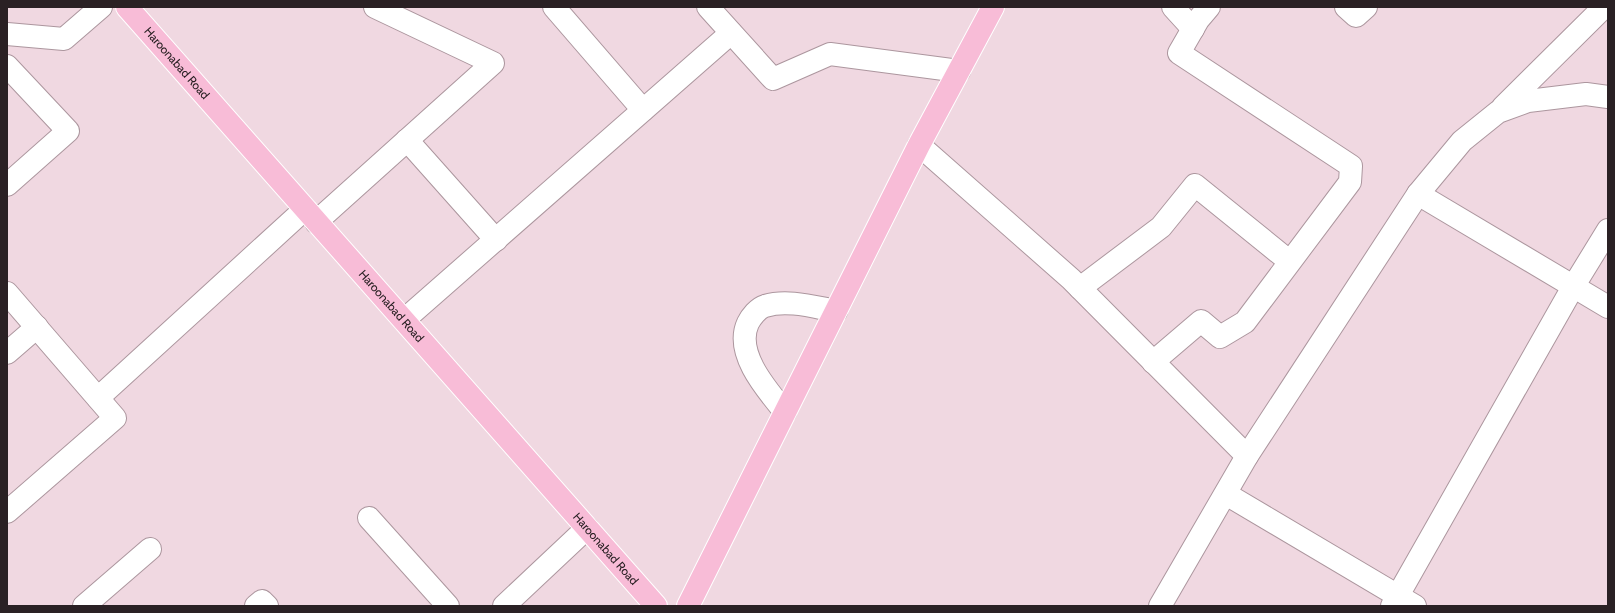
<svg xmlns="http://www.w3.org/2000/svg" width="1615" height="613" viewBox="0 0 1615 613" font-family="Cabin,sans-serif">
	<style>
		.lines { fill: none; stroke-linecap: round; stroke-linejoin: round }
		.minor-casing { stroke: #ac969e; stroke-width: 24 }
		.major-casing { stroke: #fff; stroke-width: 24 }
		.minor { stroke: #fff; stroke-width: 22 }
		.major { stroke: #f8bcd7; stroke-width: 22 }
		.labels { text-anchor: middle; stroke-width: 3; stroke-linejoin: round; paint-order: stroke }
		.street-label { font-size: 12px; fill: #2a2124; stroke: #fde5ee }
	</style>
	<rect width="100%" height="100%" fill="#f0d8e1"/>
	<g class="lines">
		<defs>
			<g id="minor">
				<polyline points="554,7 643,110"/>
				<polyline points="708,7 773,79 830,54 959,71"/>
				<polyline points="1173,7 1193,29"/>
				<polyline points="1346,7 1356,16 1366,7"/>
				<polyline points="7,34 64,39 101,7"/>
				<polyline points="7,66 68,131 7,185"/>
				<polyline points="1503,107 1604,7"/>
				<polyline points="407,140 496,240"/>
				<polyline points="919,145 1071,279 1247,456"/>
				<polyline points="1418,194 1608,307"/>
				<polyline points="316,222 493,63 375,7"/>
				<polyline points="1080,288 1161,227 1195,185 1289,261"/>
				<polyline points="7,293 115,418 7,512"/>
				<polyline points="404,320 731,33"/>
				<polyline points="7,353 37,327"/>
				<polyline points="1153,362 1201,321 1220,337 1245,322 1350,182 1351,166 1179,53 1198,20 1209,7"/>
				<polyline points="98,398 305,209"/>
				<path d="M785 412C767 390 734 353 748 323 751 317 758 308 765 306 787 299 814 307 836 311"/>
				<polyline points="1226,494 1415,606"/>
				<polyline points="369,518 448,606"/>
				<polyline points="84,606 150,549"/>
				<polyline points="256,606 262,601 267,606"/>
				<polyline points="504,606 587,528"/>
				<polyline points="1160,606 1247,456 1418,194 1462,141 1498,112 1528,101 1586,94 1608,97"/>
				<polyline points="1392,606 1573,287 1608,230"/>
			</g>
			<g id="major">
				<path id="s1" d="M127 7 656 606"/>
				<polyline points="688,606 919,145 993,7"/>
			</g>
		</defs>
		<!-- minor casing -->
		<use href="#minor" class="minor-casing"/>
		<!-- major casing -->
		<use href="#major" class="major-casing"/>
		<!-- minor -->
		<use href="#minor" class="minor"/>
		<!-- major -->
		<use href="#major" class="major"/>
	</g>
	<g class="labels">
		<!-- street labels -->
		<g class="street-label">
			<text dy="4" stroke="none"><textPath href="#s1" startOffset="75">Haroonabad Road</textPath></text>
			<text dy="4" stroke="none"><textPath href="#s1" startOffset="399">Haroonabad Road</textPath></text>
			<text dy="4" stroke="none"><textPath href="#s1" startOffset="723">Haroonabad Road</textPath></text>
		</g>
	</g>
	<!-- border -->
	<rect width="1615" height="613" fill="none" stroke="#2a2124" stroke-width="16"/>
</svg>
